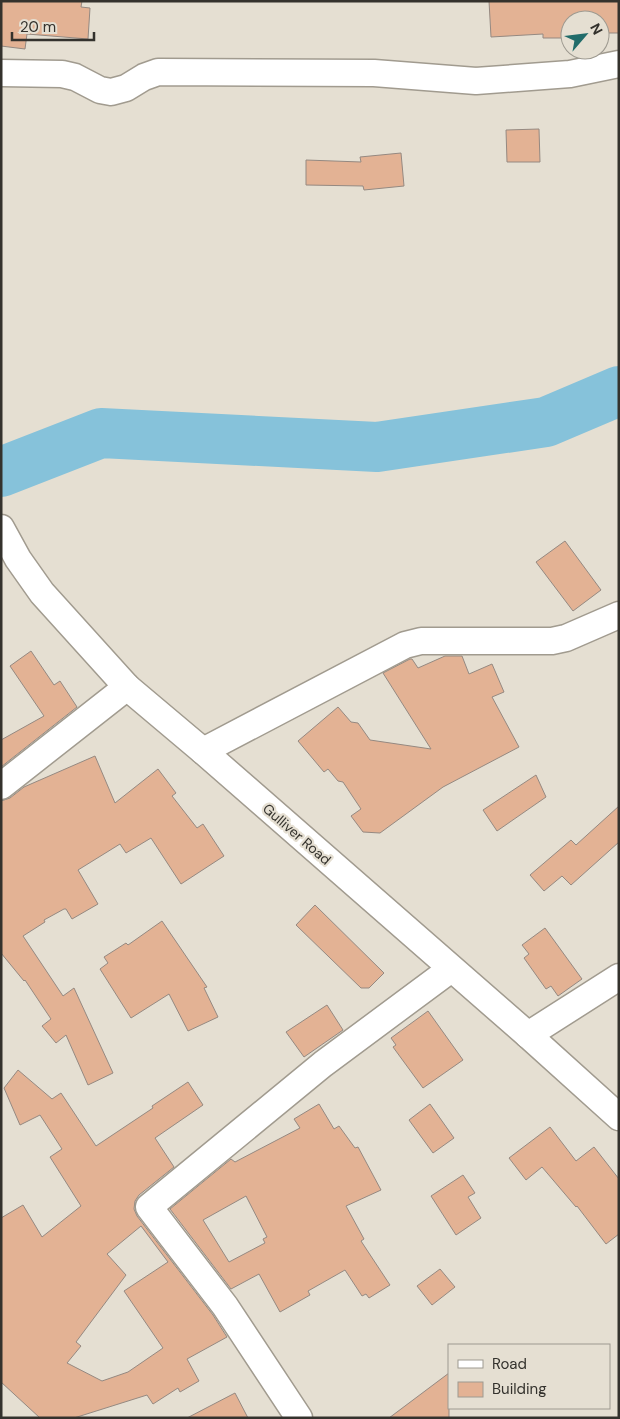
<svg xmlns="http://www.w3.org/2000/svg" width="620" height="1419" viewBox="0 0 620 1419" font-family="'DM Sans',sans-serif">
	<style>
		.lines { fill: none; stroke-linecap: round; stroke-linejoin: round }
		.river { stroke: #86c2da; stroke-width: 50 }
		.building { fill: #e3b294; stroke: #958981; fill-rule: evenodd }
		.minor-casing { stroke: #a19b8f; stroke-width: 29 }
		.minor { stroke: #fff; stroke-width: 26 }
		.labels { text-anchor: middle; stroke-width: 4.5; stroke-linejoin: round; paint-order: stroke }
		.street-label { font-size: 14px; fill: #34322d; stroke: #e5dfd2 }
	</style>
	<rect width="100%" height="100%" fill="#e5dfd2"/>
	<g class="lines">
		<!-- river -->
		<polyline class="river" points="1,472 101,433 377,447 546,422 619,391"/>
	</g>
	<!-- building -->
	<g class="building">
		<polygon points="1,1 82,1 81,7 90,8 88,39 27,34 25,49 1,46"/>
		<polygon points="489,1 619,1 619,33 600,33 600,20 570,20 570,38 543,38 543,34 491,37"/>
		<polygon points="539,129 540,162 507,162 506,130"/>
		<polygon points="401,153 404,186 364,190 363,186 306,185 306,160 361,162 360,157"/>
		<polygon points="565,541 601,590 573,611 536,562"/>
		<polygon points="31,651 54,685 60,681 77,707 1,767 1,740 44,716 10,666"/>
		<polygon points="445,656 462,656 469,674 492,664 504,692 492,697 519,747 443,787 380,833 363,832 351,816 361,809 343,782 338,781 328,769 324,772 298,741 338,707 351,722 358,723 370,740 431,749 383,673 410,659 412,659 418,668"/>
		<polygon points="95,756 115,803 158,769 176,793 172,796 197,828 203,824 224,856 181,884 151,838 126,853 120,844 78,870 98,904 72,919 66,909 64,909 44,920 45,922 23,936 63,996 74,988 113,1073 88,1085 66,1035 56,1043 42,1026 51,1019 25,980 24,981 1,953 1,801 10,798 24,787"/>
		<polygon points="536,775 546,797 497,831 483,810"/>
		<polygon points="619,806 619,842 571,885 562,876 544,891 530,875 571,840 576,845"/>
		<polygon points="315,905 384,973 369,988 361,988 296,925"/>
		<polygon points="162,921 207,987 204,988 218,1017 188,1031 169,994 131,1018 100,969 108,963 104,957 126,943 128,945"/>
		<polygon points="545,928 582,979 558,996 551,986 546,989 524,958 529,954 522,945"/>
		<polygon points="327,1005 343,1030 304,1057 286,1032"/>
		<polygon points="428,1011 463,1060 423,1088 393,1047 396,1045 391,1038"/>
		<path d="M18 1070 52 1099 61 1093 96 1146 153 1108 152 1106 188 1082 203 1105 155 1138 174 1167 139 1195 135 1201 134 1209 137 1216 213 1315 227 1337 187 1359 199 1381 180 1392 178 1388 153 1404 147 1395 74 1418H40L1 1382V1218L23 1205 42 1237 81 1206 50 1157 62 1149 40 1115 20 1125 4 1088ZM141 1226 168 1262 124 1291 163 1348 128 1372 102 1381 67 1363 81 1346 76 1342 126 1275 107 1254Z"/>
		<path d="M319 1104 334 1129 339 1126 355 1148 358 1147 381 1190 346 1206 364 1239 361 1241 390 1285 369 1298 366 1294 362 1296 345 1270 308 1291 310 1295 280 1312 259 1274 231 1289 170 1209 231 1159 235 1162 300 1128 294 1119ZM246 1196 267 1237 263 1239 265 1243 229 1262 203 1220Z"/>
		<polygon points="430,1104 454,1138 433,1153 409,1120"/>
		<polygon points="550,1127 576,1161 594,1147 619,1179 619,1234 606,1244 577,1206 576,1207 542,1167 526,1180 509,1158"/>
		<polygon points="463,1175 475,1193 468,1197 481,1218 456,1235 431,1196"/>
		<polygon points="440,1269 455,1287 432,1305 417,1286"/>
		<polygon points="449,1373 449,1418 389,1418"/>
		<polygon points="235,1393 248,1418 187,1418"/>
	</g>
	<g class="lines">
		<defs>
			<g id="minor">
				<polyline points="1,73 62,74 75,77 100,90 111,92 126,88 144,77 158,72 374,73 476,81 570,74 619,64"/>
				<polyline points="1,528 18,559 42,593 127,687 203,751 528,1035 619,1117"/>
				<polyline points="203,751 405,645 421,641 552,641 566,638 619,615"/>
				<polyline points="1,786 127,687"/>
				<polyline points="528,1035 619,977"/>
				<polyline points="299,1418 225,1306 149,1207 323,1064 451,969"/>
			</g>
		</defs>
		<!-- minor casing -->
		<use href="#minor" class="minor-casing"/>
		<!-- minor -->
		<use href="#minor" class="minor"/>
	</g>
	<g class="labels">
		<!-- street labels -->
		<g class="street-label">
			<text transform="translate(297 834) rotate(41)" y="5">Gulliver Road</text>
		</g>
	</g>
	<!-- border -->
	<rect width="620" height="1419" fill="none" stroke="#34322d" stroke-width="5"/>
	<!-- legend -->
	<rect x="448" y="1344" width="162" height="65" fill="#e5dfd2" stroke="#9e9a90"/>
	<rect x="458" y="1360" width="25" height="8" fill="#ffffff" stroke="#9e9a90"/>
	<text x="492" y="1369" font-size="15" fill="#34322d">Road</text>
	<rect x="458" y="1382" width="25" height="15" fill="#e3b294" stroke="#9e9a90"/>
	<text x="492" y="1394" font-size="15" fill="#34322d">Building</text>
	<!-- north arrow -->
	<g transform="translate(585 35) rotate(62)"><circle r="24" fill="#e5dfd2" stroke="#9e9a90"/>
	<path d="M0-4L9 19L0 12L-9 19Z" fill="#216c6a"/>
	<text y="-8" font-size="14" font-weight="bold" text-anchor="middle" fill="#34322d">N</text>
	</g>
	<!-- scale -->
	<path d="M12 32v8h82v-8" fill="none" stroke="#34322d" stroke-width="2.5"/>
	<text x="20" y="32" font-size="15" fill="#34322d" stroke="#e5dfd2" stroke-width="4" paint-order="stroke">20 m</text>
</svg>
